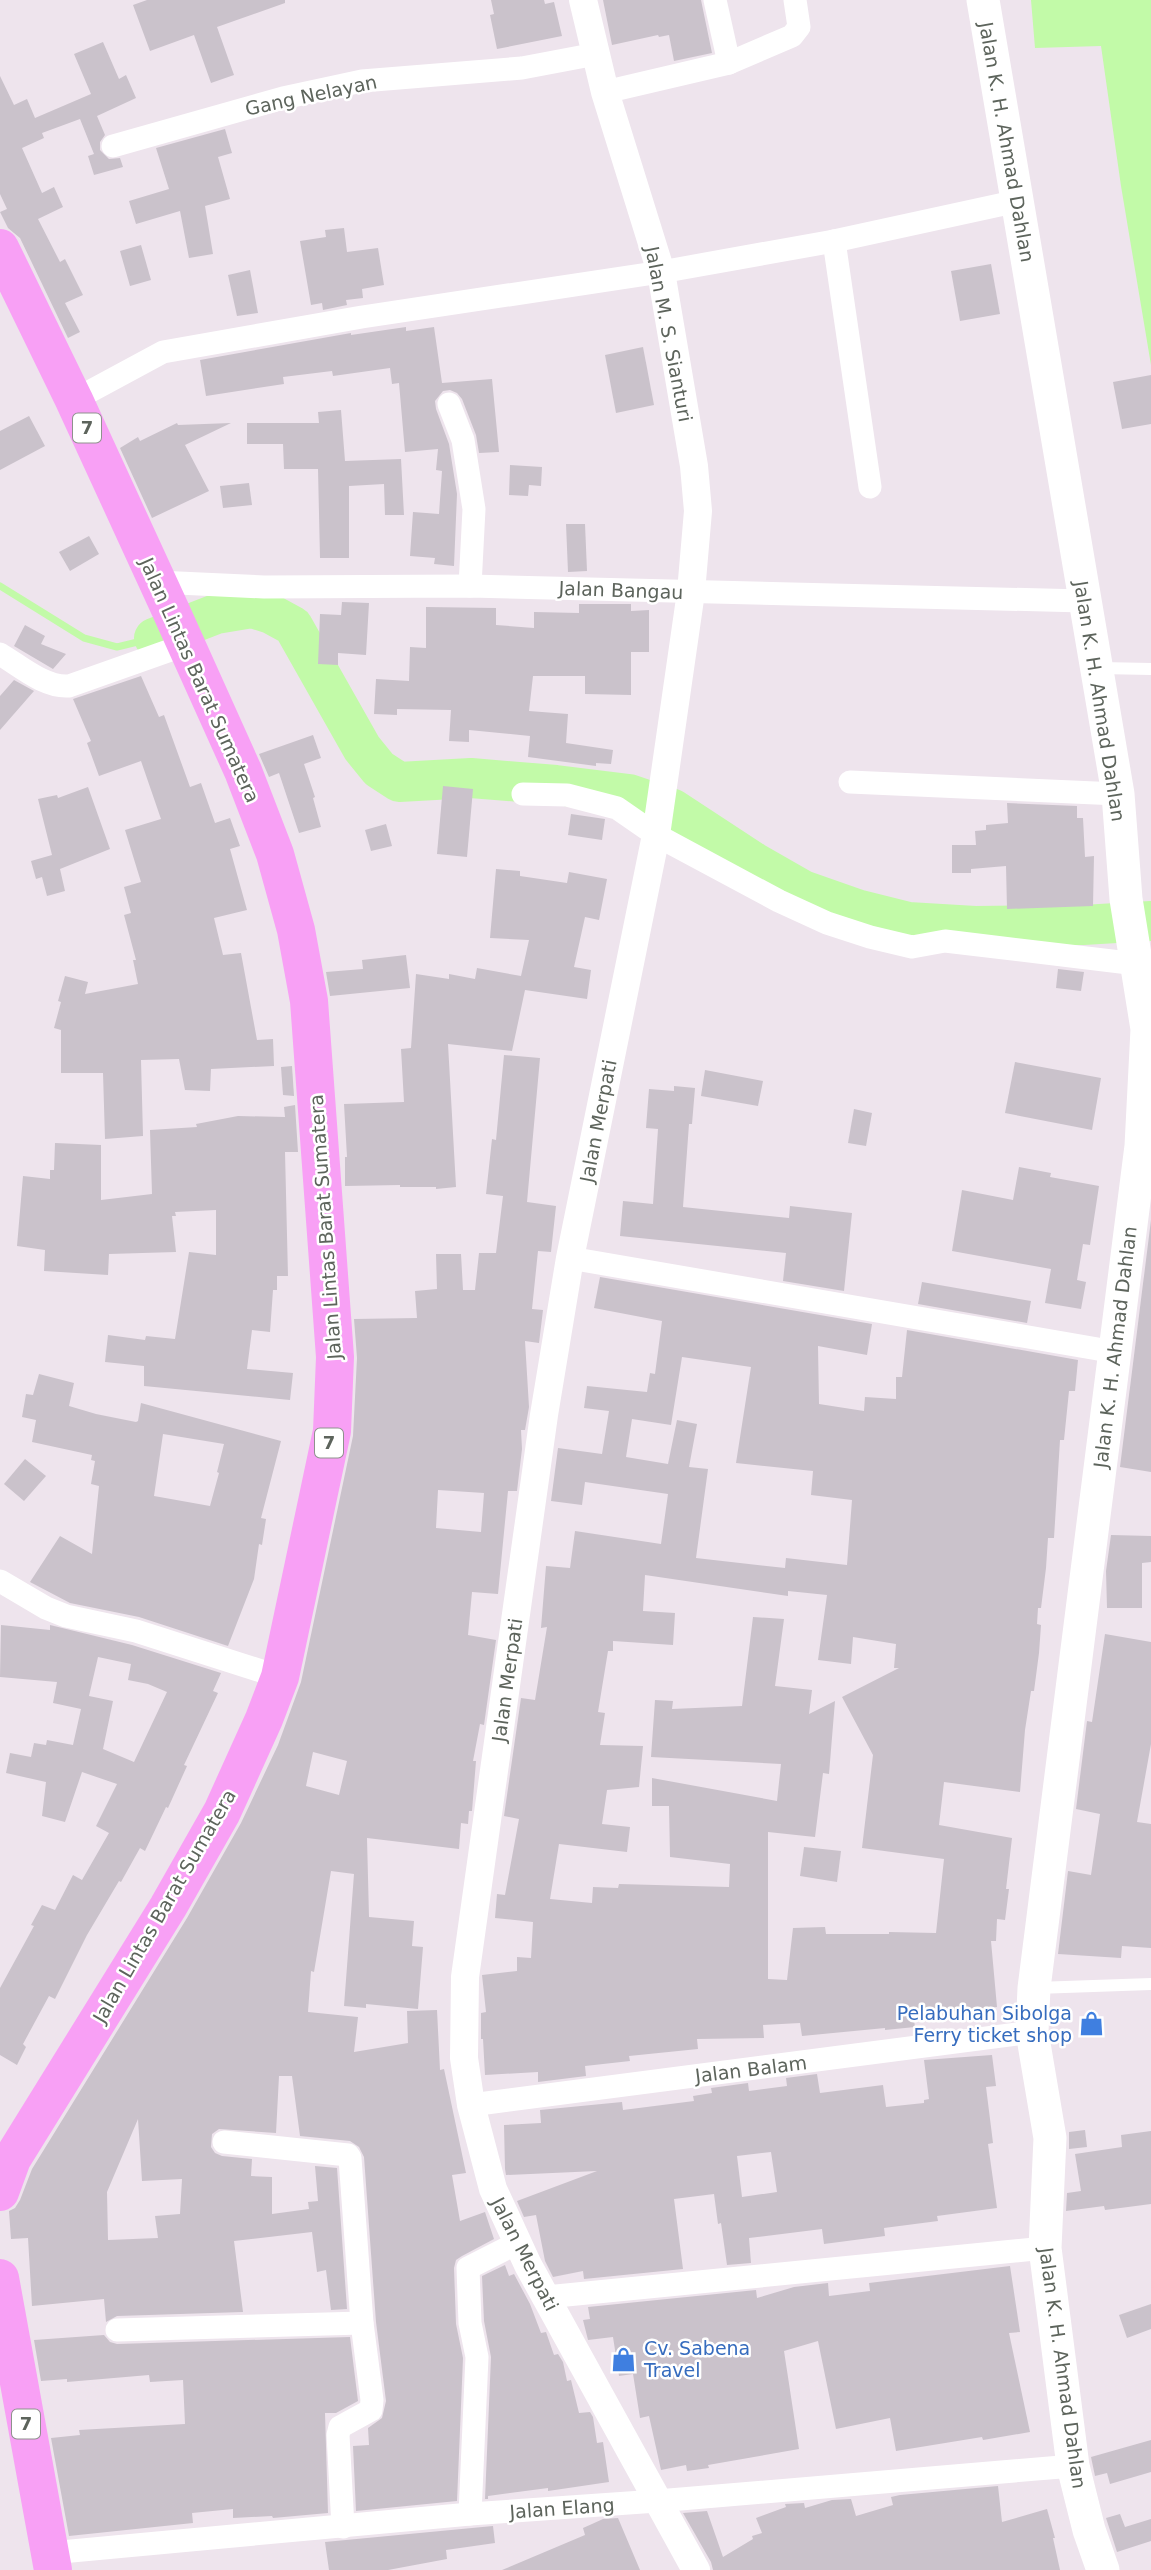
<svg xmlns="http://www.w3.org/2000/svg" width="1151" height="2570" viewBox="0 0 1151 2570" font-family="'DejaVu Sans',sans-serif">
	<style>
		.water { fill: #c2faa8 }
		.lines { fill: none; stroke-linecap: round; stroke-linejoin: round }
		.stream { stroke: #c2faa8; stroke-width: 7 }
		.river { stroke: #c2faa8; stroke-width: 40 }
		.building { fill: #cac2cb; fill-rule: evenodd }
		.service { stroke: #fff; stroke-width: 12 }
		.minor { stroke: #fff; stroke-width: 23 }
		.tertiary { stroke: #fff; stroke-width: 28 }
		.secondary { stroke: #fff; stroke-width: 33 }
		.trunk { stroke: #f8a0f5; stroke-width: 38 }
		.labels { text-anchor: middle; stroke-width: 5; stroke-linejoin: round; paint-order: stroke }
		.shield { fill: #fff; stroke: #8e928d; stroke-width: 2 }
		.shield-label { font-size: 18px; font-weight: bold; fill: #5d645c }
		.street-label { font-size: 19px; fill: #5d645c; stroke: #fff }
		.shop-label { font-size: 19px; fill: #366cbe; stroke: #fff; text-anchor: end }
	</style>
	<rect width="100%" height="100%" fill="#eee4ed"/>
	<!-- water -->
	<polygon class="water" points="1031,0 1151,0 1151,365 1121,186 1101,46 1035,48"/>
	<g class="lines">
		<!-- stream -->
		<polyline class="stream" points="0,586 84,638 117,647 154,638"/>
		<!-- river -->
		<polyline class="river" points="154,638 216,614 252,608 271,614 293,626 362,748 379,769 399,782 471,778 556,785 629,794 673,809 754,862 803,890 860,910 908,922 975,926 1083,925 1151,921"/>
	</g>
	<!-- building -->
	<g class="building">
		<polygon points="147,0 285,0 285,3 217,27 234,75 211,83 194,35 150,51 133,5"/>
		<polygon points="491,0 544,0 545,4 554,2 562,36 497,49 490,15 494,14"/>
		<polygon points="603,0 701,0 712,53 674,61 669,35 659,37 658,35 612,45"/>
		<polygon points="103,42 119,79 126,75 136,98 97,116 105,135 100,142 100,150 109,159 120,158 123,167 94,175 88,156 94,154 80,119 42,133 44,138 22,148 42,193 54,187 63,207 38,219 60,262 65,259 83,295 65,303 80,332 68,338 20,238 8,228 0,212 7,209 0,194 0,76 14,105 27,99 35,118 91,94 74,54"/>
		<polygon points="225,129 232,153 218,157 230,199 205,206 213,254 189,258 180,211 136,224 129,201 169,189 156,148"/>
		<polygon points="344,228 347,252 378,248 384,285 362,289 363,298 346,300 347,305 323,310 322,303 311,305 300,241 326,237 325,230"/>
		<polygon points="141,245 151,280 130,286 120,251"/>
		<polygon points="991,264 1000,314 960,321 951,271"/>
		<polygon points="250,270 258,313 237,316 228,275"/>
		<polygon points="406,327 406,331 434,327 442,383 492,379 499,452 479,453 476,435 462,399 457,393 450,390 443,391 435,401 436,409 449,444 457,494 454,566 434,564 435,558 410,556 413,512 439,514 442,471 436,470 438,449 405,452 399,383 392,384 390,368 333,376 332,371 283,377 284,384 206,396 200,360 351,333 351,335"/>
		<polygon points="643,347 654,405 616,413 605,355"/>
		<polygon points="1151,375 1151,424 1122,429 1113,382"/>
		<polygon points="341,410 345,461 401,459 404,515 385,515 384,484 349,486 349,558 320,558 318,469 284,469 283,444 247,444 247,423 319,423 318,412"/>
		<polygon points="29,416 45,446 0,470 0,431"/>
		<polygon points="177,423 178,425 231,423 185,445 209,491 152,518 120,448 138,437 140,441"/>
		<polygon points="510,465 542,467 541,486 529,485 528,496 509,495"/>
		<polygon points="249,483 252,505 223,508 220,486"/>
		<polygon points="566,524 585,524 587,571 568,572"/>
		<polygon points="89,536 99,554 70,571 59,552"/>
		<polygon points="342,602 369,603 366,655 338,653 338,665 318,664 320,614 341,615"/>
		<polygon points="579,604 631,604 631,611 649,610 649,652 631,652 631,695 585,694 585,676 533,676 529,711 568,714 566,743 613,750 611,764 596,763 596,766 528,757 530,736 469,730 469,742 449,741 451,710 397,709 397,715 374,714 376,679 409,681 410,647 426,648 426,607 496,608 496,625 534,628 534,612 579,613"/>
		<polygon points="25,625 45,636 41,644 66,654 53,669 14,646"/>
		<polygon points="141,676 159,717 164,715 190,787 201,783 215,823 230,818 240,846 230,849 247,910 214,918 223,955 241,953 257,1040 273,1039 274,1066 211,1069 210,1091 185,1090 179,1059 141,1060 143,1136 105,1139 103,1073 61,1073 61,1030 54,1028 61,1002 58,1001 65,976 88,982 85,994 138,984 133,960 136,960 124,915 131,913 124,887 141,882 125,830 161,819 141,761 99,776 87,743 91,741 73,699"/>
		<polygon points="14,680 34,691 0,730 0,696"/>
		<polygon points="313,735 321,758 304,764 315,797 313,798 321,827 299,833 279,773 269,777 259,754"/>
		<polygon points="443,786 473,789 467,857 437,854"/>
		<polygon points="88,787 110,849 60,869 65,891 47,896 42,877 36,879 31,861 52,855 38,799 57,795 58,798"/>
		<polygon points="1007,803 1077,806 1077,818 1083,818 1085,857 1094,856 1093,906 1007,909 1006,866 971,869 971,873 952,873 952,845 976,845 975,831 986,830 986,825 1008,823"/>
		<polygon points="571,814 605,819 602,840 568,835"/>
		<polygon points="386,824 392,846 371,851 365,830"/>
		<polygon points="496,869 520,871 520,876 567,883 569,872 607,879 599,920 585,917 574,967 591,970 587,999 525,990 512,1051 448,1044 456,1187 436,1189 436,1187 400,1187 400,1185 345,1186 345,1157 347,1157 344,1104 404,1102 401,1049 411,1048 416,974 449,979 449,974 475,979 477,968 521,976 529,940 490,938"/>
		<polygon points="406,955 410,988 330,996 326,972 363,969 362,960"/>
		<polygon points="1058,969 1084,972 1081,991 1056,988"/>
		<path d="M504 1055 540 1058 527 1202 556 1206 551 1252 538 1251 532 1309 543 1310 539 1343 525 1341 529 1407 525 1430H521L522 1449 517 1491H508L498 1594 472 1592 468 1635 496 1640 484 1725 480 1724 473 1761H476L472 1811H469L468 1824 461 1823 459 1849 367 1838 369 1917 414 1921 412 1946 423 1947 418 2009 366 2004V2008L344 2006 354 1874 331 1871 314 1972 311 1971 308 2012 358 2017 354 2052 408 2043 407 2011 437 2010 440 2070 444 2069 466 2173 452 2175 460 2221 485 2212 494 2239 462 2256 456 2260 454 2268 456 2324 463 2358 457 2501 356 2511 353 2446 369 2445 368 2428 382 2418 386 2401 376 2322 364 2157 359 2147 350 2141 300 2136 292 2076H279L276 2133 219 2129 212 2134 211 2147 215 2153 222 2156 252 2159 251 2176 272 2177V2214L309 2209 308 2202 318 2201 315 2166 337 2168 347 2309 331 2310 326 2270 317 2272 312 2232 234 2241 243 2312 117 2316 106 2322 104 2299 32 2306 28 2238 11 2239 9 2211 15 2208 20 2200 32 2169 187 1918 241 1823 278 1745 301 1682 353 1436 357 1358 354 1319 417 1318 415 1291 437 1289 436 1254H461L463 1290H475L479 1253H496L503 1196 486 1194 492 1139 496 1140ZM438 1490 484 1493 481 1532 436 1528ZM313 1752 347 1761 339 1795 306 1786ZM138 2119 142 2181 182 2179 180 2214 155 2216 158 2238 108 2240 107 2192Z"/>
		<polygon points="1015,1062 1101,1078 1092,1130 1005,1113"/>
		<polygon points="292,1066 294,1096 283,1095 281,1067"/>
		<polygon points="705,1070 763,1081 758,1106 701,1096"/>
		<polygon points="674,1086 695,1088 692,1124 689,1124 683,1207 789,1218 790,1206 852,1213 844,1291 783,1281 786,1253 620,1236 623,1201 653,1204 658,1129 646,1128 649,1089 674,1091"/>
		<polygon points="295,1105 298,1152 285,1152 288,1276 277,1276 277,1290 273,1290 270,1332 252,1330 247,1369 293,1373 290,1400 144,1386 144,1366 105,1362 108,1335 145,1340 146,1336 175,1339 189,1252 216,1255 216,1210 175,1212 176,1216 172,1216 176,1252 109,1254 108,1275 44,1271 45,1250 17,1246 23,1176 50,1179 50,1170 54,1170 55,1143 101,1145 101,1200 152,1194 150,1130 197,1127 196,1124 238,1116 285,1117 284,1107"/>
		<polygon points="854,1109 872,1113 866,1146 848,1143"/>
		<polygon points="1019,1167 1051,1173 1050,1177 1099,1186 1090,1245 1083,1244 1077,1280 1086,1282 1081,1309 1045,1303 1051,1269 952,1251 962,1190 1013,1200"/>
		<polygon points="1151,1220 1151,1472 1120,1467"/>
		<path d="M600 1277 872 1324 867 1355 818 1346 819 1404 864 1411 865 1397 896 1399V1377H902L907 1330 1078 1360 1075 1391H1069L1064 1440H1060L1054 1538H1048L1046 1568 1041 1608H1038L1037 1624 1041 1625 1039 1653 1034 1691H1031L1025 1730 1020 1792 944 1782 939 1825 1012 1838 1006 1889H1009L1005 1920 997 1919 996 1941H991L997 2007 925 2014 926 2020H914L915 2027 885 2030V2028L802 2036 800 2023 763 2025 764 2038 697 2039 698 2049 629 2056 630 2061 585 2066 586 2076 538 2082V2072L485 2075 483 2039H481V2013L486 2012 482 1975 517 1971V1957L531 1958 533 1922 495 1918 497 1894 505 1895 519 1819 504 1816 521 1698 535 1700 547 1627 541 1628 546 1566 570 1568 575 1531 661 1544 668 1494 585 1482 582 1505 551 1501 558 1448 602 1454 609 1411 584 1408 587 1386 647 1392 650 1373 655 1374 662 1321 594 1308ZM682 1357 751 1367 736 1463 813 1471 811 1495 852 1500 847 1565 786 1558 785 1568 696 1558 708 1469 689 1467 697 1424 677 1420 668 1464 626 1457 632 1419 671 1425ZM645 1575 788 1596V1591L827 1595 818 1660 851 1664 853 1637 896 1644 894 1668H899L842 1697 873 1755 862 1848 944 1859 936 1933 889 1932V1934H826L825 1927 793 1928 787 1980 768 1979V1832L815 1837 823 1773 829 1774 835 1701 809 1714 812 1690 775 1686 784 1619 753 1617 742 1706 672 1709 673 1701 655 1700 651 1757 781 1764 777 1801 652 1778V1806H669L670 1857 730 1864 729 1887 619 1884 618 1888 593 1887 592 1903 550 1899 559 1844 627 1852 630 1827 602 1824 607 1790 639 1787 643 1746 600 1745 605 1713 598 1712 608 1651H613V1641L673 1645 675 1613 643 1611Z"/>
		<polygon points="922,1282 1031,1301 1027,1323 918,1304"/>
		<path d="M39 1374 74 1383 69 1406 96 1414 136 1422 138 1421 141 1403 281 1441 261 1518 266 1519 262 1545 259 1544 254 1579 228 1646 139 1617 70 1603 30 1582 60 1536 92 1554 99 1486 91 1484 95 1461 91 1460 92 1455 32 1442 36 1420 22 1417 26 1394 33 1395ZM163 1434 224 1444 217 1472 219 1473 210 1506 154 1496Z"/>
		<polygon points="25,1459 46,1476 24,1501 4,1484"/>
		<polygon points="1111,1535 1151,1536 1151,1562 1142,1563 1142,1608 1107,1608 1106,1571"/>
		<path d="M1 1625 50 1630V1625L132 1645 221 1673 213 1691 218 1693 184 1765 187 1766 168 1808 166 1807 145 1851 140 1848 121 1882 119 1881 87 1935 55 1999 49 1996 23 2044 26 2047 17 2065 0 2055V1988L34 1926 31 1925 42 1905 55 1910 73 1875 82 1880 109 1833 96 1826 117 1784 82 1772 65 1822 42 1816 46 1782 6 1773 10 1753 31 1757 34 1743 46 1745 47 1740 73 1745 81 1709 53 1703 57 1682 0 1677ZM98 1657 131 1664 128 1680 148 1684 167 1692 134 1762 103 1749 113 1701 89 1696Z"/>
		<polygon points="1105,1634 1151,1642 1151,1744 1137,1822 1151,1824 1151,1948 1122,1946 1121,1958 1058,1954 1068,1871 1091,1875 1100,1814 1076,1809 1087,1721 1092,1722"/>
		<polygon points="804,1847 841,1851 837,1882 800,1876"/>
		<path d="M992 2055 996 2086 986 2087 993 2143 988 2144 997 2208 937 2216 938 2221 884 2228 885 2236 824 2244 822 2229 749 2238 751 2263 727 2265 721 2223 718 2224 714 2194 674 2199 683 2269 584 2279 583 2271 553 2277 545 2261 536 2215 524 2217 517 2201 597 2171 506 2175 505 2169 504 2125 541 2123 540 2110 622 2102 623 2110 694 2101 693 2096 712 2093 711 2088 748 2083 749 2091 787 2086 786 2078 817 2074 820 2093 883 2085 886 2107 924 2103V2100L929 2099 924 2060ZM771 2152 777 2192 742 2197 737 2156Z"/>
		<polygon points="1085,2130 1087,2147 1069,2149 1069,2132"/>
		<polygon points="1151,2131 1151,2204 1105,2210 1104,2206 1066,2211 1067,2193 1081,2191 1075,2154 1122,2147 1121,2135"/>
		<polygon points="505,2265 509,2276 514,2274 530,2304 541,2333 546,2332 554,2355 558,2354 563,2362 567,2381 571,2380 579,2413 590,2412 593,2417 597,2443 603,2442 609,2482 548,2491 548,2488 488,2496 488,2499 485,2499 491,2357 484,2321 482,2276"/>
		<polygon points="1010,2266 1020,2332 1009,2333 1030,2432 983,2440 982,2437 896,2451 890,2418 836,2429 818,2341 784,2351 799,2449 708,2465 709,2468 687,2471 686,2465 661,2470 649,2416 640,2418 633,2374 619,2376 613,2337 588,2340 583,2320 590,2319 588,2307 756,2290 757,2298 794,2287 828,2283 829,2296 870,2291 869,2283"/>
		<polygon points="1151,2304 1151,2329 1127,2338 1119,2315"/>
		<polygon points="104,2335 110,2342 117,2344 350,2337 358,2401 336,2413 325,2413 328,2513 273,2518 272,2516 233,2518 233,2509 192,2513 193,2523 69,2536 51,2438 80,2435 79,2430 185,2424 183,2380 150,2382 149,2375 67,2382 67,2379 41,2381 34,2340"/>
		<polygon points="1151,2440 1151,2472 1110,2484 1107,2473 1095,2476 1091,2457"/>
		<polygon points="998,2486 1002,2522 1047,2509 1055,2538 1053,2538 1060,2570 713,2570 711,2562 683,2513 707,2511 723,2557 753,2539 752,2536 762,2533 756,2518 786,2507 785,2504 804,2503 805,2508 832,2500 851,2499 856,2516 893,2505 891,2497 900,2495"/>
		<polygon points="1120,2514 1125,2527 1151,2519 1151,2541 1117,2552 1106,2518"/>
		<polygon points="618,2518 640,2570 502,2570 585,2535 583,2528 592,2524 603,2519"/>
		<polygon points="493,2526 495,2543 446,2550 447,2559 388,2570 329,2570 325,2542"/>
	</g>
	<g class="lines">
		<!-- service -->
		<g class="service">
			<polyline points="1100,668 1151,669"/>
			<polyline points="1036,1988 1151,1984"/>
		</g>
		<!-- minor -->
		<g class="minor">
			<polyline points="715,0 729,63"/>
			<polyline points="605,92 729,63 792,36 799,27 795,0"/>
			<polyline points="113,146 283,98 362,81 522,68 596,54"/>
			<polyline points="834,241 870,487"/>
			<polyline points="74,400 163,352 362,317 661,272 834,241 1018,201"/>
			<polyline points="449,404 463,440 474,509 470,586"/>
			<polyline points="157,582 264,587 470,586 1084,601"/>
			<path d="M0 654C20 666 45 688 69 686L185 645"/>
			<polyline points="850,782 1118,794"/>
			<polyline points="523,794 567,795 617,808 656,835 779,901 827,923 870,937 912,947 945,941 1137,964"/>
			<polyline points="570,1258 1115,1352"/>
			<polyline points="0,1581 46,1608 66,1616 136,1631 280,1677"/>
			<polyline points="471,2105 1032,2032"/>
			<polyline points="224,2142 348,2155 350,2158 362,2323 372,2400 371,2410 340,2427 338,2435 343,2527"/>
			<polyline points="546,2297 1045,2248"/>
			<polyline points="117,2330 362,2323"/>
			<polyline points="470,2514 477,2357 470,2323 468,2268 517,2243"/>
			<polyline points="50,2553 470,2514 657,2501 1073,2466"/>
		</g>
		<!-- tertiary -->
		<polyline class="tertiary" points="583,0 605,92 661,272 694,466 698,511 691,592 656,835 570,1258 544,1415 465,1977 464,2058 471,2105 493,2189 528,2265 696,2570"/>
		<!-- secondary -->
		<polyline class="secondary" points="983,0 1118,794 1126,899 1147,1029 1141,1146 1034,1988 1032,2032 1050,2138 1045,2248 1073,2466 1089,2530 1103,2570"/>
		<!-- trunk -->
		<g class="trunk">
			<polyline points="0,248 74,400 171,611 243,771 275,854 296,930 309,1001 335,1357 332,1431 280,1677 264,1719 222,1812 168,1907 12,2159 0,2192"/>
			<polyline points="0,2278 53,2570"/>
		</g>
	</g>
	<!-- icons -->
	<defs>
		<symbol id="shop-bare" viewBox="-9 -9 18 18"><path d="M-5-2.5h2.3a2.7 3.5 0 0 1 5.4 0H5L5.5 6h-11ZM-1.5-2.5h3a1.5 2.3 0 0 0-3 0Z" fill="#3f7fe0" stroke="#fff" stroke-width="2.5" paint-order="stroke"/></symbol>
	</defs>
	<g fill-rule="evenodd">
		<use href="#shop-bare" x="1074" y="2006" width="35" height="35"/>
		<use href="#shop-bare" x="606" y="2342" width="35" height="35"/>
	</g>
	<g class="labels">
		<!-- shield labels -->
		<g class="shield">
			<rect x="73" y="413.5" width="28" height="29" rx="5"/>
			<rect x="315" y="1428.5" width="28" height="29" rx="5"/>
			<rect x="12" y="2409.5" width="28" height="29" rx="5"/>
		</g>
		<g class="shield-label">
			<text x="87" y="434">7</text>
			<text x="329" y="1449">7</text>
			<text x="26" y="2430">7</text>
		</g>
		<!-- street labels -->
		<g class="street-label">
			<text transform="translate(311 95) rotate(-12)" y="7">Gang Nelayan</text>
			<text transform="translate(1007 142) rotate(80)" y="7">Jalan K. H. Ahmad Dahlan</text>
			<text transform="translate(669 334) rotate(79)" y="7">Jalan M. S. Sianturi</text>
			<text transform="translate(621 590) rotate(2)" y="7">Jalan Bangau</text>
			<text transform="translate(200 680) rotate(66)" y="7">Jalan Lintas Barat Sumatera</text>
			<text transform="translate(1100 701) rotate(81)" y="7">Jalan K. H. Ahmad Dahlan</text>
			<text transform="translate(598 1121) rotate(-79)" y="7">Jalan Merpati</text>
			<text transform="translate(325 1227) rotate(-94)" y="7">Jalan Lintas Barat Sumatera</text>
			<text transform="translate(1115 1347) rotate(-83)" y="7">Jalan K. H. Ahmad Dahlan</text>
			<text transform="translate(507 1680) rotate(-82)" y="7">Jalan Merpati</text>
			<text transform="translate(164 1906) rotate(-60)" y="7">Jalan Lintas Barat Sumatera</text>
			<text transform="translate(751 2069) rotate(-7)" y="7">Jalan Balam</text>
			<text transform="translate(525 2254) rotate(63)" y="7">Jalan Merpati</text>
			<text transform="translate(1063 2368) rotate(82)" y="7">Jalan K. H. Ahmad Dahlan</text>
			<text transform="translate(562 2508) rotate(-4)" y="7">Jalan Elang</text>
		</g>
		<!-- shop labels -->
		<g class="shop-label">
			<text x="1072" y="2020">Pelabuhan Sibolga<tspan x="1072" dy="22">Ferry ticket shop</tspan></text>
			<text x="644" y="2355" text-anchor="start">Cv. Sabena<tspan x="644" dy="22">Travel</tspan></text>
		</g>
	</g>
</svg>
